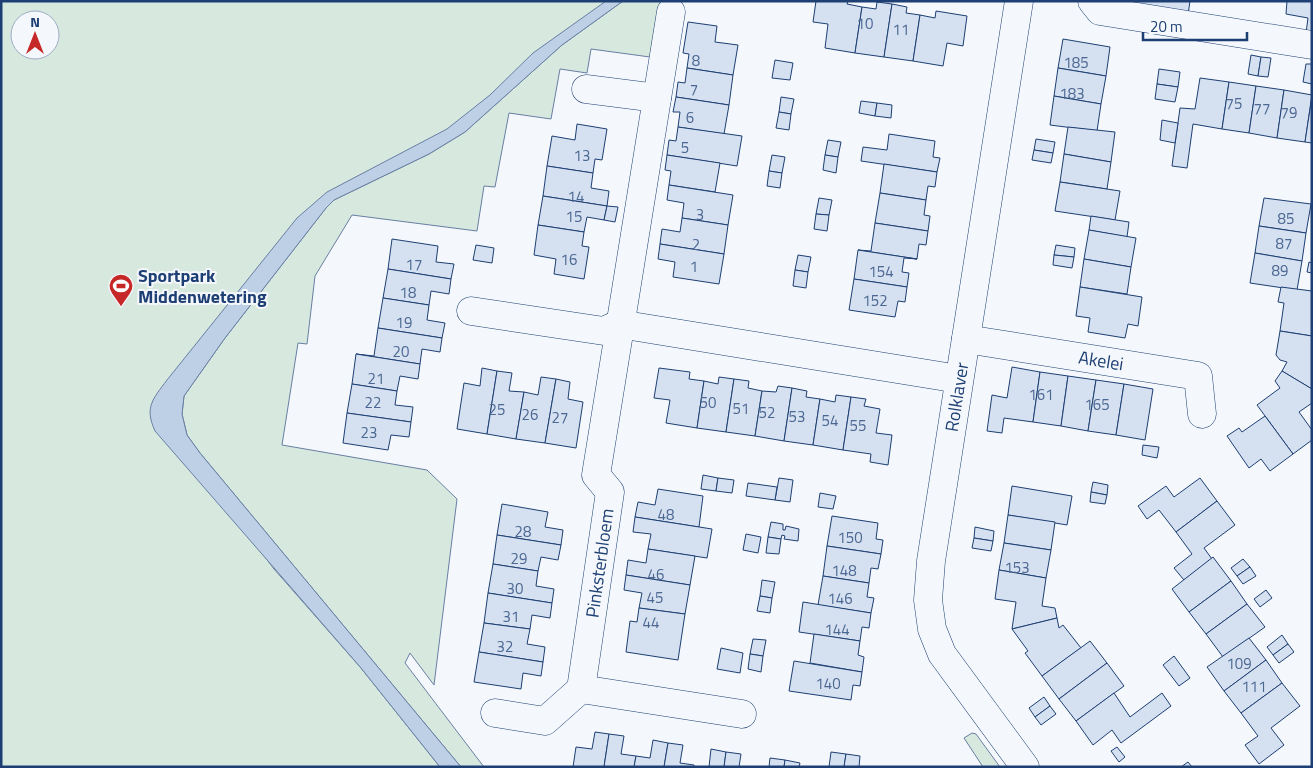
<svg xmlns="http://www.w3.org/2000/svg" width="1313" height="768" viewBox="0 0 1313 768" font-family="'Titillium Web',sans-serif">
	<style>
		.green { fill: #d7e8df; stroke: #687fa3; fill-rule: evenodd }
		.water { fill: #bed0e5; stroke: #687fa3 }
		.building { fill: #d5e0f0; stroke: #1d3f73 }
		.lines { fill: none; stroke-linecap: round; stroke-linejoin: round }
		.street-casing { stroke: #1d3f73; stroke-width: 29 }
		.secondary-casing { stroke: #1d3f73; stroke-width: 29 }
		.street { stroke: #f4f7fb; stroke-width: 28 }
		.secondary { stroke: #f4f7fb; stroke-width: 28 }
		.labels { text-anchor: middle; stroke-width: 4; stroke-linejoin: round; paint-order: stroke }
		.number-label { font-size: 15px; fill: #4b6792 }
		.poi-label { font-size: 18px; font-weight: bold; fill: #1d3f73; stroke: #f4f7fb; text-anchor: start }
		.street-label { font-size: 18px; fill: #1d3f73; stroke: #f4f7fb }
	</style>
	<rect width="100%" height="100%" fill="#f4f7fb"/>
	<!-- green -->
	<g class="green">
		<path d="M1 1H613L460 125 325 199 157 414 274 569 361 668 440 767H1ZM20 20H50V50H20Z"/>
		<polygon points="623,1 668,1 656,20 650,57 591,49 587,73 560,69 551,119 509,113 495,187 484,186 477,231 352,215 315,276 307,344 298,343 282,445 427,470 457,499 434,685 410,653 405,663 484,767 461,767 200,453 187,435 182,414 184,396 225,338 326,208 334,200 429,154 465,132 562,45"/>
		<polygon points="972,733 976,734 1000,767 983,767 964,738"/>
	</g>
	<!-- water -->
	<path class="water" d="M606 1H623L562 45 465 132 429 154 334 200 326 208 225 338 184 396 182 414 187 435 200 453 461 767H440L361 668 155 431C144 407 153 399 167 380L297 218 327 192 447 129 490 95 533 53Z"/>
	<!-- building -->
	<g class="building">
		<polygon points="816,1 848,1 847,4 862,7 855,53 825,48 828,24 813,22"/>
		<polygon points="1131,1 1190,1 1188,15 1130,6"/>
		<polygon points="1287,1 1312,1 1312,34 1306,33 1308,18 1286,14"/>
		<polygon points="877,2 892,4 884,57 855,53 862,7 876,9"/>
		<polygon points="892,4 907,7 906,13 920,15 913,61 884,57"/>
		<polygon points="936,11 967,16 963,46 947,43 943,66 913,61 920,15 935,18"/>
		<polygon points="688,22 717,26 715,42 738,45 733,75 687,68 689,54 683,53"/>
		<polygon points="1063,39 1110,47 1106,76 1058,68"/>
		<polygon points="1251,55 1261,57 1258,76 1248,74"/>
		<polygon points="1261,57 1271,58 1268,77 1258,76"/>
		<polygon points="775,60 793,63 790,80 772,78"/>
		<polygon points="1306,64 1312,64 1312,84 1303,82"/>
		<polygon points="687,68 733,75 729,105 676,97 678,82 685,83"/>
		<polygon points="1058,68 1106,76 1101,104 1054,96"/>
		<polygon points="1159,69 1180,72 1178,87 1157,84"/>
		<polygon points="1200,78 1229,82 1222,129 1193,124 1187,168 1172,166 1180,108 1195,109"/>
		<polygon points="1229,82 1256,86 1249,133 1222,129"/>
		<polygon points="1157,84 1178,87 1175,102 1155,99"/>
		<polygon points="1256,86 1284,90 1277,138 1249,133"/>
		<polygon points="1284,90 1312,95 1305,142 1277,138"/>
		<polygon points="1054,96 1101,104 1097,131 1050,125"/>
		<polygon points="1312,96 1312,143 1305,142"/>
		<polygon points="676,97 729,105 724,134 678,127 680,112 673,112"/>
		<polygon points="781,97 794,99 791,114 779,112"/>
		<polygon points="861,101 877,103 875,116 859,113"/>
		<polygon points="877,103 892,105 891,118 875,116"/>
		<polygon points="779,112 791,114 789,130 776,128"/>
		<polygon points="1162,120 1178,123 1175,143 1160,140"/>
		<polygon points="577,124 607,129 602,160 595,159 593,173 547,166 552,136 575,140"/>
		<polygon points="678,127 742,136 737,166 667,155 669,140 676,141"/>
		<polygon points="1068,127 1115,132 1111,162 1064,154"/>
		<polygon points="889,134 935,141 933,157 940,158 937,172 861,161 863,147 887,150"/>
		<polygon points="1036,139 1055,142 1053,153 1034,150"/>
		<polygon points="828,140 841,142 838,157 825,155"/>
		<polygon points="1034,150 1053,153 1051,163 1032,160"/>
		<polygon points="1064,154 1111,162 1107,189 1060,182"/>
		<polygon points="667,155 720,163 715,192 669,185 671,171 665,170"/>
		<polygon points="772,155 785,157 782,173 769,171"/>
		<polygon points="825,155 838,157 836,173 823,170"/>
		<polygon points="884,164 937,172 935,187 928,186 926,200 880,193"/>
		<polygon points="547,166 593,173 591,188 609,191 607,206 543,196"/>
		<polygon points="769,171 782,173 780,188 767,186"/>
		<polygon points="1060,182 1120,191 1115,220 1055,211"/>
		<polygon points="669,185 733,195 728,225 682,218 684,203 667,200"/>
		<polygon points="880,193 926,200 924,215 930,216 928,231 875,223"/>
		<polygon points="543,196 607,206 604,220 587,217 584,232 538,225"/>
		<polygon points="819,198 832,200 829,215 816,214"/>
		<polygon points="1264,198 1311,204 1306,233 1259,226"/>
		<polygon points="607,206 618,207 615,222 604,220"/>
		<polygon points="816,214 829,215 827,231 814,229"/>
		<polygon points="1091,216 1129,222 1127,237 1089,230"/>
		<polygon points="682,218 728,225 724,254 660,244 662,229 680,232"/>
		<polygon points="875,223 928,231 926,245 919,244 917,259 858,250 871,251"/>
		<polygon points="538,225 584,232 582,246 589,247 584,279 554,274 556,259 534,255"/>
		<polygon points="1259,226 1306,233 1302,261 1255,253"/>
		<polygon points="1089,230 1136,238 1131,267 1084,259"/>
		<polygon points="392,239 438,246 436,262 454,264 451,279 388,269"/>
		<polygon points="660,244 724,254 719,284 673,277 675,262 658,259"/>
		<polygon points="476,245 494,248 492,263 473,260"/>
		<polygon points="1056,245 1075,248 1074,257 1054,255"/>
		<polygon points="858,250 917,259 904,258 902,272 909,273 907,287 854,279"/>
		<polygon points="1255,253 1302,261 1297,290 1250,283"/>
		<polygon points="798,255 811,257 808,272 795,270"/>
		<polygon points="1054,255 1074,257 1072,268 1053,265"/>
		<polygon points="1084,259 1131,267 1127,294 1080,287"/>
		<polygon points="1309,262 1312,263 1312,273 1307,272"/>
		<polygon points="388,269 451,279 449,294 431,291 429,305 383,298"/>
		<polygon points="795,270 808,272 806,288 793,286"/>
		<polygon points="854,279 907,287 905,302 898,301 895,317 849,310"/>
		<polygon points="1080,287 1142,297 1138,326 1128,324 1125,338 1088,332 1090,318 1076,316"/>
		<polygon points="1281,287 1312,291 1312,336 1280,331 1284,303 1278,302"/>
		<polygon points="383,298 429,305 427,320 445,323 442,338 378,328"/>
		<polygon points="378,328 442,338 440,352 422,349 420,364 356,354 374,356"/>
		<polygon points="1280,331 1312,336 1312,389 1282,371 1287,362 1280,360 1276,355"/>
		<polygon points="356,354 420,364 418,379 400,376 397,391 352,384"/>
		<polygon points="1012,367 1040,372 1033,422 1004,418 1002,433 987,431 992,395 1007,398"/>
		<polygon points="482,368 497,371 487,434 457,429 464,383 480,386"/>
		<polygon points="659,368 690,372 689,379 704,381 697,428 666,423 670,400 654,398"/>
		<polygon points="497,371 512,373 509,391 524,392 516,439 487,434"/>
		<polygon points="1282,371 1312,389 1312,403 1299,412 1312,430 1312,440 1293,454 1257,405 1280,388 1275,381"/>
		<polygon points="1040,372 1068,376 1061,426 1033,422"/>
		<polygon points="1068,376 1096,380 1088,431 1061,426"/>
		<polygon points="541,377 556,379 545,443 516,439 524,392 538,395"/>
		<polygon points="719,377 734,379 726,432 697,428 704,381 718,384"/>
		<polygon points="556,379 570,382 568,399 583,402 576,448 545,443"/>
		<polygon points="734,379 749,381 748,388 762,391 755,436 726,432"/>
		<polygon points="1096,380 1124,384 1116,435 1088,431"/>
		<polygon points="352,384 397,391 395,405 413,407 411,422 347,413"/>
		<polygon points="1124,384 1153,389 1145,440 1116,435"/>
		<polygon points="778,386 792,388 784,441 755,436 762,391 776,392"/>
		<polygon points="792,388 807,391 806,397 820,399 813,445 784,441"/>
		<polygon points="836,395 851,397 843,450 813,445 820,399 835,402"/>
		<polygon points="851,397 866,399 864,406 880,409 876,433 892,435 888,465 870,462 871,454 843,450"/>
		<polygon points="347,413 411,422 409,437 391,435 388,450 343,443"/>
		<polygon points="1265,416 1293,454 1270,471 1261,459 1249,468 1227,436 1239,428 1242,432"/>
		<polygon points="1143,445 1159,447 1157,458 1142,455"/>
		<polygon points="703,475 718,478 716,491 701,489"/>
		<polygon points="718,478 734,480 732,493 716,491"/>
		<polygon points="779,478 793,480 790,502 775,500"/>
		<polygon points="1200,478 1217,501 1176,532 1159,510 1147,519 1138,506 1166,486 1174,497"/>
		<polygon points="1093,482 1108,485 1107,495 1091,492"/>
		<polygon points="748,483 777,487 775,500 746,496"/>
		<polygon points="1012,486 1072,496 1067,525 1008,515"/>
		<polygon points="658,489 703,496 699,527 635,517 638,502 655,505"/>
		<polygon points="1091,492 1107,495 1105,504 1090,502"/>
		<polygon points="820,493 836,496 833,509 818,507"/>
		<polygon points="1217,501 1235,525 1204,548 1212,559 1184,580 1174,568 1192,554 1176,532"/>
		<polygon points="502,504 548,512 545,527 563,530 561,545 497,535"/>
		<polygon points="1008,515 1055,522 1051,550 1004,543"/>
		<polygon points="832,516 878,523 876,539 883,540 881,554 827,546"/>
		<polygon points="635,517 712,529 707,558 648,549 651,534 633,532"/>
		<polygon points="771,522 783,524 783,530 785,530 786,526 799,529 798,541 784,539 785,536 782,535 781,539 768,537"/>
		<polygon points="975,527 994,531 993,541 974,538"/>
		<polygon points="746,534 761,537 758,553 743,550"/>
		<polygon points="497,535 561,545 558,560 541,557 538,571 493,564"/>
		<polygon points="768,537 781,539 779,554 766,553"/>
		<polygon points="974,538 993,541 991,551 972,548"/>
		<polygon points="1004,543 1051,550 1046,578 999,570"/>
		<polygon points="827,546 881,554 878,569 871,568 869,583 823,576"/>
		<polygon points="648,549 695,556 690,585 626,575 628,560 646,563"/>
		<polygon points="1213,557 1231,581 1189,612 1172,589"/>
		<polygon points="1243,559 1250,567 1237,576 1231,568"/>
		<polygon points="493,564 538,571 536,586 554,589 552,603 488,593"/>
		<polygon points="1250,567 1256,576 1243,584 1237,576"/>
		<polygon points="999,570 1046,578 1042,606 1055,608 1057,618 1012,629 1016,602 995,599"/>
		<polygon points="626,575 690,585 685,614 639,608 642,593 624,590"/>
		<polygon points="823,576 869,583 867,597 874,598 871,613 818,605"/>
		<polygon points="762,580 775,582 772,598 760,596"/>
		<polygon points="1231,581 1247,604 1206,634 1189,612"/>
		<polygon points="1266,590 1272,598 1260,607 1254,599"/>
		<polygon points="488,593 552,603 550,618 532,615 530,629 484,623"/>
		<polygon points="760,596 772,598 770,613 757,611"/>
		<polygon points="803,602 871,613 869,628 862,627 860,641 799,632"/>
		<polygon points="1247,604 1265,627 1223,657 1206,634"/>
		<polygon points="639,608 685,614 678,660 626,652 630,621 637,622"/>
		<polygon points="1057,618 1059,628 1063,625 1081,648 1042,676 1025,653 1028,651 1012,629"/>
		<polygon points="484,623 530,629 527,644 545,647 543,662 479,652"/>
		<polygon points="814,634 860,641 858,655 864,657 862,672 810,663"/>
		<polygon points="1282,635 1288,644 1273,655 1267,647"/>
		<polygon points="1249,638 1266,660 1224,691 1207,667"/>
		<polygon points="753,639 766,640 763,656 750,654"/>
		<polygon points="1090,641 1107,663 1059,699 1042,676"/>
		<polygon points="1288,644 1294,652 1279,663 1273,655"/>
		<polygon points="721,648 743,653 740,673 717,669"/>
		<polygon points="479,652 543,662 541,676 523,673 521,689 474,682"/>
		<polygon points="750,654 763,656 761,672 748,669"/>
		<polygon points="1174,656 1190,678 1179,686 1163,665"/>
		<polygon points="1266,660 1282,683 1241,713 1224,691"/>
		<polygon points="794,661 862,672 860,686 853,685 851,700 789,691"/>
		<polygon points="1107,663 1124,686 1076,721 1059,699"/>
		<polygon points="1282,683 1300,706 1271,728 1284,745 1259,764 1245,745 1258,736 1241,713"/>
		<polygon points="1114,693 1130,717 1162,693 1171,706 1121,743 1112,730 1093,745 1076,721"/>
		<polygon points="1044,697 1050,706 1035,717 1029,708"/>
		<polygon points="1050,706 1056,714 1041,725 1035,717"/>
		<polygon points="595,732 609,734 604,767 573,767 576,747 592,749"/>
		<polygon points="609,734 624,736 621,754 636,756 634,767 604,767"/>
		<polygon points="653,740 668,743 664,767 634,767 636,756 650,758"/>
		<polygon points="668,743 683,745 680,763 694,765 694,767 664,767"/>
		<polygon points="1117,747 1125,757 1119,762 1111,751"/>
		<polygon points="711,749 726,752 724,767 709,767"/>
		<polygon points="726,752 741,754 739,767 724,767"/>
		<polygon points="831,752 846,754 844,767 829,767"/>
		<polygon points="846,754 860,756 859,767 844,767"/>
		<polygon points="770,758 785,760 784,767 769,767"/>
		<polygon points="785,760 800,763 799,767 784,767"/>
		<polygon points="1188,762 1192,767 1181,767"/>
	</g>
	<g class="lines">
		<defs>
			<g id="street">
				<polyline points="1092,1 1100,11 1312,45"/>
				<polyline points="586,89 657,98"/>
				<polyline points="471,311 604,331 619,324 959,379"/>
				<polyline points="966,339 1198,376 1202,414"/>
				<polyline points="581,689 742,714"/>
				<polyline points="495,713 545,721 581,689 610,492 596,475 671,12"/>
			</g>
			<polyline id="secondary" points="1019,1 931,561 928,600 932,629 942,654 1025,767"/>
		</defs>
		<!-- street casing -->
		<use href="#street" class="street-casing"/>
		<!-- secondary casing -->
		<use href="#secondary" class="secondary-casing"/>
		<!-- street -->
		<use href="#street" class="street"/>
		<!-- secondary -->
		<use href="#secondary" class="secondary"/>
	</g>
	<!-- icons -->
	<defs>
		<symbol id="stadium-pin" viewBox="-11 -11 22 30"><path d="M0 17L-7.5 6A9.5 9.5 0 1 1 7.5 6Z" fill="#c62828" stroke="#f4f7fb"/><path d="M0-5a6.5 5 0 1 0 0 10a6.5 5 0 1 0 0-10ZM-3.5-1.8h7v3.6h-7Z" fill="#fff"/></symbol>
	</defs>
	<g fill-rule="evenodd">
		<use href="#stadium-pin" x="107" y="272" width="28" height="38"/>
	</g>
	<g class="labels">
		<!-- number labels -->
		<g class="number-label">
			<text x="865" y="29">10</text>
			<text x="901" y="35">11</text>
			<text x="696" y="66">8</text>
			<text x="1076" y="68">185</text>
			<text x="694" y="95">7</text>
			<text x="1072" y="99">183</text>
			<text x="1234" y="109">75</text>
			<text x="1262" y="114">77</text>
			<text x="1289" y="118">79</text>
			<text x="690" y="123">6</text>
			<text x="685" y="153">5</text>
			<text x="582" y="161">13</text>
			<text x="576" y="202">14</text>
			<text x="700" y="220">3</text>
			<text x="574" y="222">15</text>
			<text x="1286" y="224">85</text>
			<text x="1284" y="249">87</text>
			<text x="696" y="250">2</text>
			<text x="569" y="265">16</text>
			<text x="414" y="270">17</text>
			<text x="694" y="272">1</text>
			<text x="1280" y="276">89</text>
			<text x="881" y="277">154</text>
			<text x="408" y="298">18</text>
			<text x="875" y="306">152</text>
			<text x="404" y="328">19</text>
			<text x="401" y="357">20</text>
			<text x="376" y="384">21</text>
			<text x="1041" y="400">161</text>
			<text x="373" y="408">22</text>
			<text x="708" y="408">50</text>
			<text x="1097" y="410">165</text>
			<text x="741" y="414">51</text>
			<text x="497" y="415">25</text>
			<text x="767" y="418">52</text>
			<text x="530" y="420">26</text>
			<text x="797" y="422">53</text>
			<text x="560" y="423">27</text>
			<text x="830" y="426">54</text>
			<text x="858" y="431">55</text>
			<text x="369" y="438">23</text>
			<text x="666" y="520">48</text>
			<text x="523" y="537">28</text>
			<text x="850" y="543">150</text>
			<text x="519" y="564">29</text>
			<text x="1017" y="573">153</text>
			<text x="844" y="576">148</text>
			<text x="656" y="580">46</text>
			<text x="515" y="594">30</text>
			<text x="655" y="603">45</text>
			<text x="840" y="604">146</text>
			<text x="511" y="622">31</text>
			<text x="651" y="628">44</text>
			<text x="837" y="635">144</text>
			<text x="505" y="652">32</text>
			<text x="1239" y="669">109</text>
			<text x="828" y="689">140</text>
			<text x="1254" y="692">111</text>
		</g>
		<!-- poi labels -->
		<g class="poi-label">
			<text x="138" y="282">Sportpark<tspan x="138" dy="21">Middenwetering</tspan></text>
		</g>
		<!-- street labels -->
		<g class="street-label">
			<text transform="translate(1101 361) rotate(9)" y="6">Akelei</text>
			<text transform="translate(957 397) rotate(-81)" y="6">Rolklaver</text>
			<text transform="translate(600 563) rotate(-82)" y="6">Pinksterbloem</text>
		</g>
	</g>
	<!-- border -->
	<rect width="1313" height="768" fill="none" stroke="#1d3f73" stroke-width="5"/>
	<!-- north arrow -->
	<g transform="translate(35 35)"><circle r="24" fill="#f4f7fb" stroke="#9eadc5"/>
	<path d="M0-4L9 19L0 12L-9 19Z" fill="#c62828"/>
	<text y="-8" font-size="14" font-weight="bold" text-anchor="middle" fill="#1d3f73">N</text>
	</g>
	<!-- scale -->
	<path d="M1143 32v8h104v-8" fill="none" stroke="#1d3f73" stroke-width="2.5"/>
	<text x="1150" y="32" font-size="15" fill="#1d3f73" stroke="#f4f7fb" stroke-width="4" paint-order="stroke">20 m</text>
</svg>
